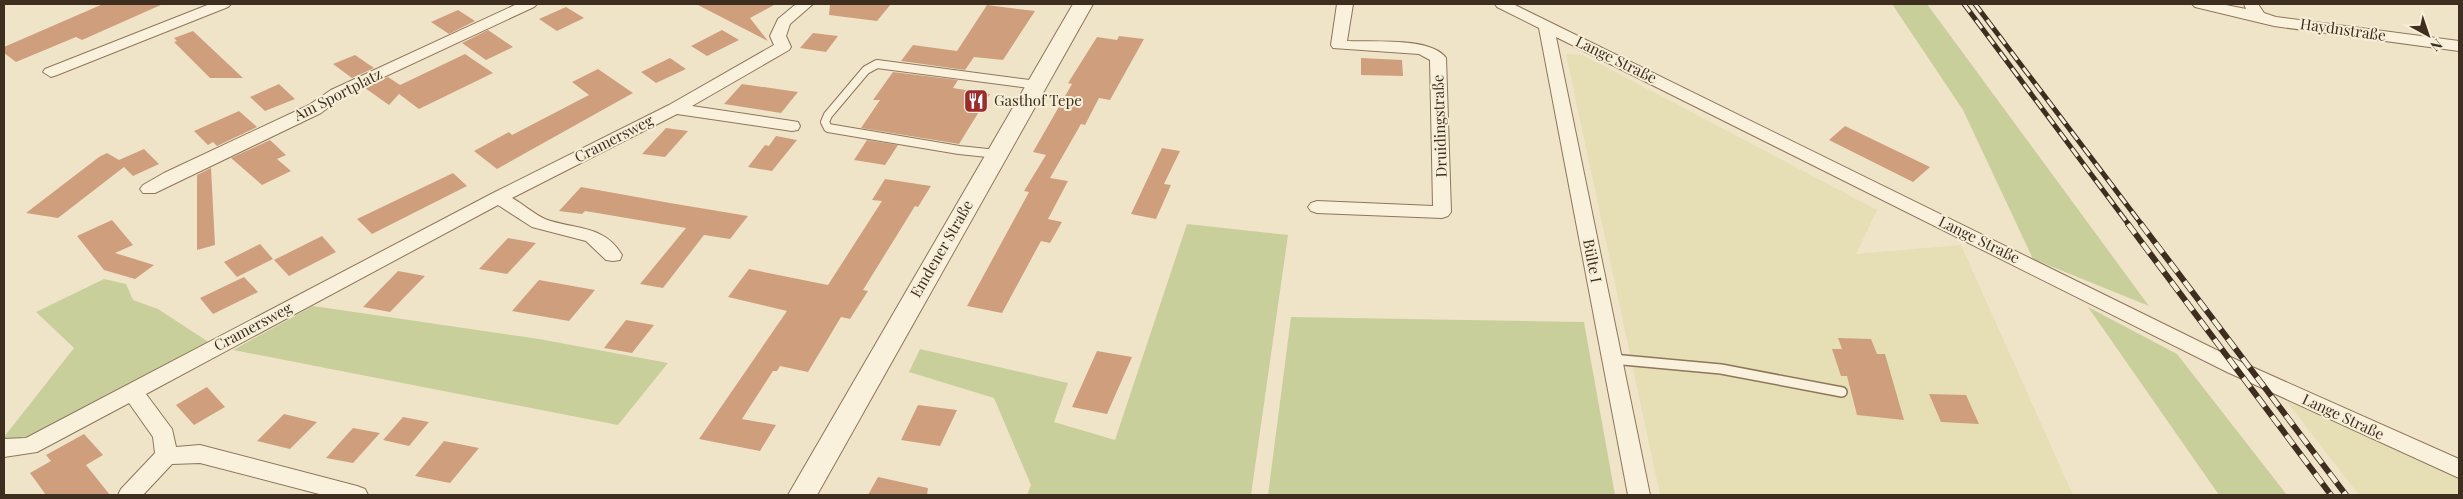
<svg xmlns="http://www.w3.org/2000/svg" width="2463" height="499" viewBox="0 0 2463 499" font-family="'Playfair Display',serif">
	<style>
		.farmland { fill: #e6deb5 }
		.green { fill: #c9cf9b }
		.building { fill: #cf9f7d }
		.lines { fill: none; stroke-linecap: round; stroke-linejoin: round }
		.service-far1-casing { stroke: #8d765c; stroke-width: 10 }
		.service-casing { stroke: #8d765c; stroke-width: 12 }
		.minor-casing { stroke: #8d765c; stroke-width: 2 }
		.tertiary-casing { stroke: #8d765c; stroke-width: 2 }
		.service-far1 { stroke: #faf1dc; stroke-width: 8 }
		.service { stroke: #faf1dc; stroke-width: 9 }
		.minor { fill: #faf1dc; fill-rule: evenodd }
		.tertiary { fill: #faf1dc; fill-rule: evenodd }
		.rail-far1-casing { stroke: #3d2e20; stroke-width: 5 }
		.rail-casing { stroke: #3d2e20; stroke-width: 6 }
		.rail-far1 { stroke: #f7eed8; stroke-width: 3; stroke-dasharray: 10; stroke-linecap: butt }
		.rail { stroke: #f7eed8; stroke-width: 4.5; stroke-dasharray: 12; stroke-linecap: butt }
		.labels { text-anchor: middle; stroke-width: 4; stroke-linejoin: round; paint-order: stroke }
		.street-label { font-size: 15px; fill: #3d2e20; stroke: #f7eed8 }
		.poi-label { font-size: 15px; fill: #3d2e20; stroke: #f7eed8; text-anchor: start }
	</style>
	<rect width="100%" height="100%" fill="#f0e4c8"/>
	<!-- farmland -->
	<g class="farmland">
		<polygon points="1566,54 1583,55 1877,210 1856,254 1961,245 2073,495 1660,495"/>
		<polygon points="2283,397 2459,477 2459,495 2359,495"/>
	</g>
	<!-- green -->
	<g class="green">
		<polygon points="1892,4 1927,4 2149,306 2033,259 1963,110"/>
		<polygon points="1187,224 1288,235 1251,495 1027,495 1031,485 994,398 909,372 920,349 1068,383 1054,422 1115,440"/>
		<polygon points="104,279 126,284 133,300 158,309 210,343 40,432 13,441 4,441 4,437 74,348 36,312"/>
		<polygon points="313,306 539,339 668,363 618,425 233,350"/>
		<polygon points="2088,307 2177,354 2287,495 2219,495"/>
		<polygon points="1291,317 1584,322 1615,495 1268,495"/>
	</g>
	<!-- building -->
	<g class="building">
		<polygon points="103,4 163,4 82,40 76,37 16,62 4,53 4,47"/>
		<polygon points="696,4 776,4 750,18 768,41"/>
		<polygon points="830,4 891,4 877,21 829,15"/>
		<polygon points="987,5 1035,11 1003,60 974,57 965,70 901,61 913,45 957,51"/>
		<polygon points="566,7 584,18 557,31 539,19"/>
		<polygon points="458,10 475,21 449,34 431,22"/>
		<polygon points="488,30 513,47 486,60 462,43"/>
		<polygon points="722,30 739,40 707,56 691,46"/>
		<polygon points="193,31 243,78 210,78 174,42 177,41 174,38"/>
		<polygon points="813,33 838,36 826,52 800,48"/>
		<polygon points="1119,36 1144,39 1110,100 1099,98 1085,125 1081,124 1050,178 1068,181 1048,219 1062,222 1050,243 1041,241 1002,313 967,306 1029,192 1024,191 1046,155 1033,152 1072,84 1068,83 1097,37 1117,40"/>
		<polygon points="465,54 493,73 419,109 399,94 389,105 365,88 388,77 400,85"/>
		<polygon points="355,55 374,68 352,78 333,64"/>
		<polygon points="670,58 686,69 656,83 641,72"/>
		<polygon points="1361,58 1402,60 1403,76 1361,75"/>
		<polygon points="598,69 633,93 497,169 474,151 509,132 512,135 589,95 572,82"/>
		<polygon points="893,72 958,80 953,88 990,94 959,144 861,128 880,100 873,100"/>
		<polygon points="279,84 295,99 265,111 250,97"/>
		<polygon points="742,84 798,92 781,113 724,104"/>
		<polygon points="239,111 257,127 217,146 213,142 208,145 194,131"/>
		<polygon points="1845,126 1930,167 1913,182 1829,140"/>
		<polygon points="666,128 688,131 665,157 642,154"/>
		<polygon points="776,136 797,140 772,171 748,167 765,145 769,146"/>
		<polygon points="270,140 286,155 277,159 291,171 262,185 231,158"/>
		<polygon points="867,140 898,145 885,165 854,160"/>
		<polygon points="1162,148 1180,151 1164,184 1171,185 1156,219 1131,214"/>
		<polygon points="144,149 159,164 133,176 124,167 58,218 26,213 99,157 107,153 119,160"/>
		<polygon points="211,168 215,245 197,250 197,175"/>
		<polygon points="453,173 467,186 372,234 357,219"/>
		<polygon points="885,179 931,186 918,207 915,206 863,290 868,291 850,319 841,317 808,372 780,366 777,371 773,371 742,419 776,425 760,451 699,439 787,311 728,297 749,269 828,285 882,201 872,200"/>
		<polygon points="581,187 670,203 748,216 730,239 704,235 663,288 640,284 686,228 585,211 582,214 559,211"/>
		<polygon points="112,220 133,245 115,253 154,265 135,279 104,270 77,236"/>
		<polygon points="322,236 336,252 289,276 274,260"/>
		<polygon points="508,238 536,243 507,274 479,269"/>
		<polygon points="260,244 273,259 237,277 224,262"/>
		<polygon points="398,271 425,276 390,312 363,307"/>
		<polygon points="244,277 258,292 213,314 200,298"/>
		<polygon points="539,280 595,290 569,321 512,311"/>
		<polygon points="626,320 654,325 632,353 604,348"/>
		<polygon points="1838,338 1871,339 1877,354 1885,354 1904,420 1857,415 1847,376 1841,376 1832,349 1842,349"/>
		<polygon points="1097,351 1132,357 1107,414 1072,407"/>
		<polygon points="207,387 225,407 194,425 176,405"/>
		<polygon points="1929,394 1966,395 1979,424 1941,422"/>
		<polygon points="918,405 957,410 940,446 901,440"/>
		<polygon points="284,414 317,422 290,449 257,441"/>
		<polygon points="403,417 429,422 409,446 383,440"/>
		<polygon points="353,428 380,433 353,463 326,458"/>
		<polygon points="84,434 103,455 86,465 110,495 46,495 30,473 51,461 46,455"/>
		<polygon points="444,441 479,448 450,483 415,476"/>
		<polygon points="878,477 928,488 927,495 868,495"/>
	</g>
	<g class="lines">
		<defs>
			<polyline id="service-far1" points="997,154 959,150 828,128 825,122 828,115 866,70 877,64 1037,85"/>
			<polyline id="service" points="1612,359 1721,369 1842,392"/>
			<g id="minor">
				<polygon points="210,4 231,4 228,7 57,75 51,77 43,72 45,69"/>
				<polygon points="517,4 537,4 534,7 343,96 321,113 155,193 143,193 140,189 143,185 164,173 309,105 331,90"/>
				<path d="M796 4H813L790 24 786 36 791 47 789 50 692 106 792 121 798 122 800 126 798 130 792 131 677 114 512 198C523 204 534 214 545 219 574 230 604 224 622 255L620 260 613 261 606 260 586 241 532 227 498 205 146 394 172 429 176 447 200 445 357 486 365 489 368 495H323L200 463 172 464 143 495H118L121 489 155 453 153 437 129 403 37 452 4 457V439L26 438 493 193 669 105 774 45 770 36 778 19Z"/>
				<path d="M1337 4H1353L1347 41C1371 42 1432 37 1446 58L1451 212 1448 216 1442 218 1317 213 1311 211 1308 207 1311 203 1317 201 1433 206 1430 60 1419 54 1333 48 1331 45Z"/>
				<polygon points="1495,4 1513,4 2241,362 2459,459 2459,478 2227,372 1556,37 1650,495 1628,495 1539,28 1497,7"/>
				<polygon points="2192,4 2221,4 2246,9 2244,4 2258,4 2264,13 2276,17 2459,41 2459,51 2274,26 2195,7"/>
			</g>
			<polygon id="tertiary" points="1073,4 1093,4 817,495 788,495"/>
		</defs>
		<!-- service-far1 casing -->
		<use href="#service-far1" class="service-far1-casing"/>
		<!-- service casing -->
		<use href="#service" class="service-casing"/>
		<!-- minor casing -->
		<use href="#minor" class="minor-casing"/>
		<!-- tertiary casing -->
		<use href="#tertiary" class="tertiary-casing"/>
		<!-- service-far1 -->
		<use href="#service-far1" class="service-far1"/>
		<!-- service -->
		<use href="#service" class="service"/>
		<!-- minor -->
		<use href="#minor" class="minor"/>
		<!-- tertiary -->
		<use href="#tertiary" class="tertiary"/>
		<defs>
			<g id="rail-far1">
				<polyline points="1964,4 2129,225"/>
				<polyline points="1975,4 2142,225"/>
			</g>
			<g id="rail">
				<polyline points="2128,224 2331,495"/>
				<polyline points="2141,224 2346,495"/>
			</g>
		</defs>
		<!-- rail-far1 casing -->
		<use href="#rail-far1" class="rail-far1-casing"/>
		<!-- rail casing -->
		<use href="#rail" class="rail-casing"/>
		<!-- rail-far1 -->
		<use href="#rail-far1" class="rail-far1"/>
		<!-- rail -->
		<use href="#rail" class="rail"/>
	</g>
	<!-- icons -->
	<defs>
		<symbol id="restaurant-square" viewBox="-11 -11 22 22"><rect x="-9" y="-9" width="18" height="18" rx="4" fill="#9e2a2b" stroke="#f7eed8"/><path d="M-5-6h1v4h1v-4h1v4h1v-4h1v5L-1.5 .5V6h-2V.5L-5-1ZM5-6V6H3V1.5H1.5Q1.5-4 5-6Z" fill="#fff"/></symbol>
	</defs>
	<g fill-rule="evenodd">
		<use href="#restaurant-square" x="962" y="87" width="28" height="28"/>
	</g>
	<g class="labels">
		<!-- street labels -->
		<g class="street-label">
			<text transform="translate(2343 30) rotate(8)" y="5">Haydnstraße</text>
			<text transform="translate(1616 60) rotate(26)" y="5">Lange Straße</text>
			<text transform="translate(338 95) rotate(-27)" y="5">Am Sportplatz</text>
			<text transform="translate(1440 126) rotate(-92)" y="5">Druidingstraße</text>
			<text transform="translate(614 139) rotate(-27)" y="5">Cramersweg</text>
			<text transform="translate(1979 240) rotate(26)" y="5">Lange Straße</text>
			<text transform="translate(942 249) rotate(-60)" y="5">Emdener Straße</text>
			<text transform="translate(1592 261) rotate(79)" y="5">Bülte I</text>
			<text transform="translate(253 327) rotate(-28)" y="5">Cramersweg</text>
			<text transform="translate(2343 417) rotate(25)" y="5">Lange Straße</text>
		</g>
		<!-- poi labels -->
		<g class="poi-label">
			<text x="994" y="106">Gasthof Tepe</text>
		</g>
	</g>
	<!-- border -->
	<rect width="2463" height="499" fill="none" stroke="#3d2e20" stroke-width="10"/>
	<!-- north arrow -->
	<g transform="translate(2428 35) rotate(140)" stroke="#f7eed8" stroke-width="4" paint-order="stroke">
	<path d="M0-4L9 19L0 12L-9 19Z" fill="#3d2e20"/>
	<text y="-8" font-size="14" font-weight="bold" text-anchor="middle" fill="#3d2e20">N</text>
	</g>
</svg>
